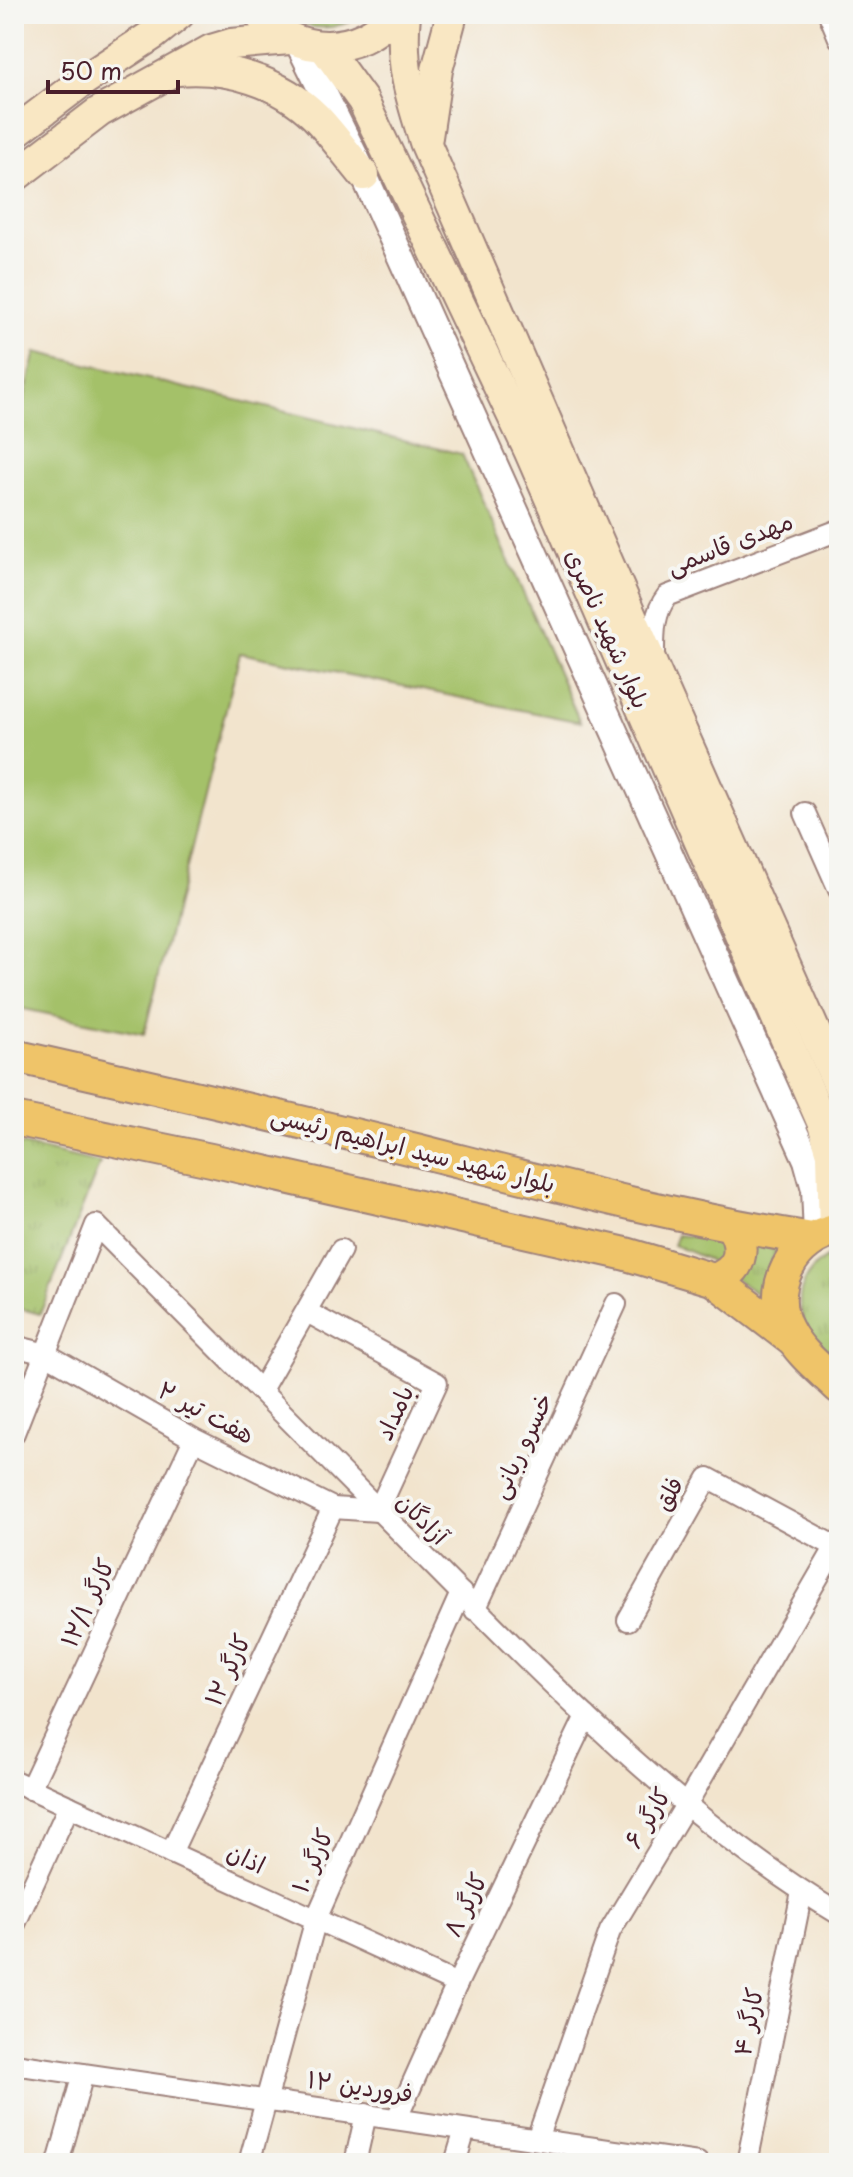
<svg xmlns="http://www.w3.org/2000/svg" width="853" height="2177" viewBox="0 0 853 2177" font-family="'Playpen Sans','Playpen Sans Arabic',sans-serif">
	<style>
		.grass { fill: url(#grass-tufts); stroke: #77704a; stroke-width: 2 }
		.pitch { fill: #a4c169; stroke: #77704a; stroke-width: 2 }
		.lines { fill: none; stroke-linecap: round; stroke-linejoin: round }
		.minor-casing { stroke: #9e827c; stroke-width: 24 }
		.tertiary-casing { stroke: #9e827c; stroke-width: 30 }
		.secondary-casing { stroke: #9e827c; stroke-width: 34 }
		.primary-casing { stroke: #9e827c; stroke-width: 36 }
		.minor { stroke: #fff; stroke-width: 20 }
		.tertiary { stroke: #fff; stroke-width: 26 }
		.secondary { stroke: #f9e7c3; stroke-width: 30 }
		.primary { stroke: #efc469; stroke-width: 32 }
		.labels { text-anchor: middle; stroke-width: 8; stroke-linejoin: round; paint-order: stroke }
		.street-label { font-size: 24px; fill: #4a1f2b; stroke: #f6f6f2 }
	</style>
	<defs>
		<pattern id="grass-tufts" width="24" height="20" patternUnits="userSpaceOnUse" patternTransform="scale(2)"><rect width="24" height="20" fill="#a4c169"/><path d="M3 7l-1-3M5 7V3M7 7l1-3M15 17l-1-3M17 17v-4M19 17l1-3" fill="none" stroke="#8fa55b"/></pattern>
	</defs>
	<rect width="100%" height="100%" fill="#f6f6f2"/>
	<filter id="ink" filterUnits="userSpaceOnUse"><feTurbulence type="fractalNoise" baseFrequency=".0125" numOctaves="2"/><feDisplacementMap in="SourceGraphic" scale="16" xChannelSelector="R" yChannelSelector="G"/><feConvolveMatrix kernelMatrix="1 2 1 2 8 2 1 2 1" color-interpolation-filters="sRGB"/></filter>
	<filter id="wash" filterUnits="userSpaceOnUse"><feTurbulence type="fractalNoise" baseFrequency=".006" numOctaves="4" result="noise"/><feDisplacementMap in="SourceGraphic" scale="32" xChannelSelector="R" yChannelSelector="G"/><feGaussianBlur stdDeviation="1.8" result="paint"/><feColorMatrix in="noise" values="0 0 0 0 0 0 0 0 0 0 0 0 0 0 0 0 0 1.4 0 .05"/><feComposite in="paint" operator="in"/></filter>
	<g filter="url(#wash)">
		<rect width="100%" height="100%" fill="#f2e4cd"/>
		<!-- grass -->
		<g class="grass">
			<path d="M283 14H362C338 32 307 32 283 14Z"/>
			<polygon points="14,1143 100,1163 40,1314 14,1307"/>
			<polygon points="677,1235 779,1244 769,1267 767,1301 707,1259 673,1245"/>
			<path d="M839 1252V1362C829 1351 816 1341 808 1329 788 1298 807 1262 839 1252Z"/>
		</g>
		<!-- pitch -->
		<polygon class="pitch" points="36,352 462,454 580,722 240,653 144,1034 14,1007 14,439"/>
	</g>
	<g filter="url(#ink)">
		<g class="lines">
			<defs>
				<g id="minor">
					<polyline points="829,14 839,38"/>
					<path d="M654 657C654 635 653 614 667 596L839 530"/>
					<polyline points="805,813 839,890"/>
					<polyline points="307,1312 437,1383 378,1511"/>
					<polyline points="14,1346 46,1354 194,1439 333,1508 378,1511"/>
					<polyline points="261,1390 341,1250"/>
					<path d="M14 1433 96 1225C217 1346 337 1468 458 1590 574 1708 696 1828 839 1914"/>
					<polyline points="475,1610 616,1304"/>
					<polyline points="628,1620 708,1478 836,1547"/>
					<polyline points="14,1781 457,1984"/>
					<polyline points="30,1789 194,1439"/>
					<polyline points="171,1853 333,1508"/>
					<polyline points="14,1926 69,1806"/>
					<polyline points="14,2064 698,2163"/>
					<polyline points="397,2118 457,1984 586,1716"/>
					<polyline points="537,2139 610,1931 686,1805 839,1541"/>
					<polyline points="58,2163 83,2074"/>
					<polyline points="249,2163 316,1919 461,1593"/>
					<polyline points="355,2163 366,2114"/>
					<polyline points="455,2163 465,2130"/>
					<polyline points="747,2163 802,1892"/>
				</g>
				<polyline id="tertiary" points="298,42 364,175 807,1160 815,1189 817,1236"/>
				<g id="secondary">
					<path d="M259 14C297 57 357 56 395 14"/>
					<path d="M405 14C400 66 410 94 425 142L654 669 839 1086"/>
					<polyline points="324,47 363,101 529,450 823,1124 832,1153 834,1231"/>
					<path d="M178 70C227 66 280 81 316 117 333 135 348 156 364 175"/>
					<polyline points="14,133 84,80 154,34 179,14"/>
					<polyline points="427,137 437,70 452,14"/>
					<polyline points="14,177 99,112 211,50 231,44 290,39"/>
				</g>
				<g id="primary">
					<path d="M14 1056C148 1086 282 1117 416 1150 547 1183 678 1218 812 1239"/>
					<polyline points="14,1119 211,1160 626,1254 714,1280 794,1341"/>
					<path d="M839 1230C793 1237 765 1289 788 1331 799 1353 822 1370 839 1387"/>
					<path d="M714 1280C741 1271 746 1249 732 1226"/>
				</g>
			</defs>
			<!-- minor casing -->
			<use href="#minor" class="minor-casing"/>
			<!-- tertiary casing -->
			<use href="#tertiary" class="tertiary-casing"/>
			<!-- secondary casing -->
			<use href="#secondary" class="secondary-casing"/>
			<!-- primary casing -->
			<use href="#primary" class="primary-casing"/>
			<!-- minor -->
			<use href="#minor" class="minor"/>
			<!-- tertiary -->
			<use href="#tertiary" class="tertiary"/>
			<!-- secondary -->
			<use href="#secondary" class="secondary"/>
			<!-- primary -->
			<use href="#primary" class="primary"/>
		</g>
	</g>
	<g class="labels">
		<!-- street labels -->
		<g class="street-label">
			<text transform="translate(730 544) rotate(-21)" y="8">مهدی قاسمی</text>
			<text transform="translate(607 629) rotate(66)" y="8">بلوار شهید ناصری</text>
			<text transform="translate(413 1150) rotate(14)" y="8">بلوار شهید سید ابراهیم رئیسی</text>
			<text transform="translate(206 1413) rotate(28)" y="8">هفت تیر ۲</text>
			<text transform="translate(395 1413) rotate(-65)" y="8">بامداد</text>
			<text transform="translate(522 1446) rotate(-65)" y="8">خسرو ربانی</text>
			<text transform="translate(669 1494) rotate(-61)" y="8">فلق</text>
			<text transform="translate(422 1519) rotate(45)" y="8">آزادگان</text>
			<text transform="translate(88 1603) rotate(-65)" y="8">کارگر ۱۲/۱</text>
			<text transform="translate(228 1670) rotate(-65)" y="8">کارگر ۱۲</text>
			<text transform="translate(648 1818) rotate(-59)" y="8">کارگر ۶</text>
			<text transform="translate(246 1859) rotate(25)" y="8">اذان</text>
			<text transform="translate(313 1861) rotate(-66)" y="8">کارگر ۱۰</text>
			<text transform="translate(466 1905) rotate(-64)" y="8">کارگر ۸</text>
			<text transform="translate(749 2022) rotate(-79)" y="8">کارگر ۴</text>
			<text transform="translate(360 2087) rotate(8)" y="8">۱۲ فروردین</text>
		</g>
	</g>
	<!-- margin -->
	<rect width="853" height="2177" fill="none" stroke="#f6f6f2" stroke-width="48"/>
	<!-- scale -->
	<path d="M48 80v12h130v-12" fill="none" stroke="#4a1f2b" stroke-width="4"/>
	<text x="60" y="80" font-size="24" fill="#4a1f2b" stroke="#f6f6f2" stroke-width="6" paint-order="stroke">50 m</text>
</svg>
